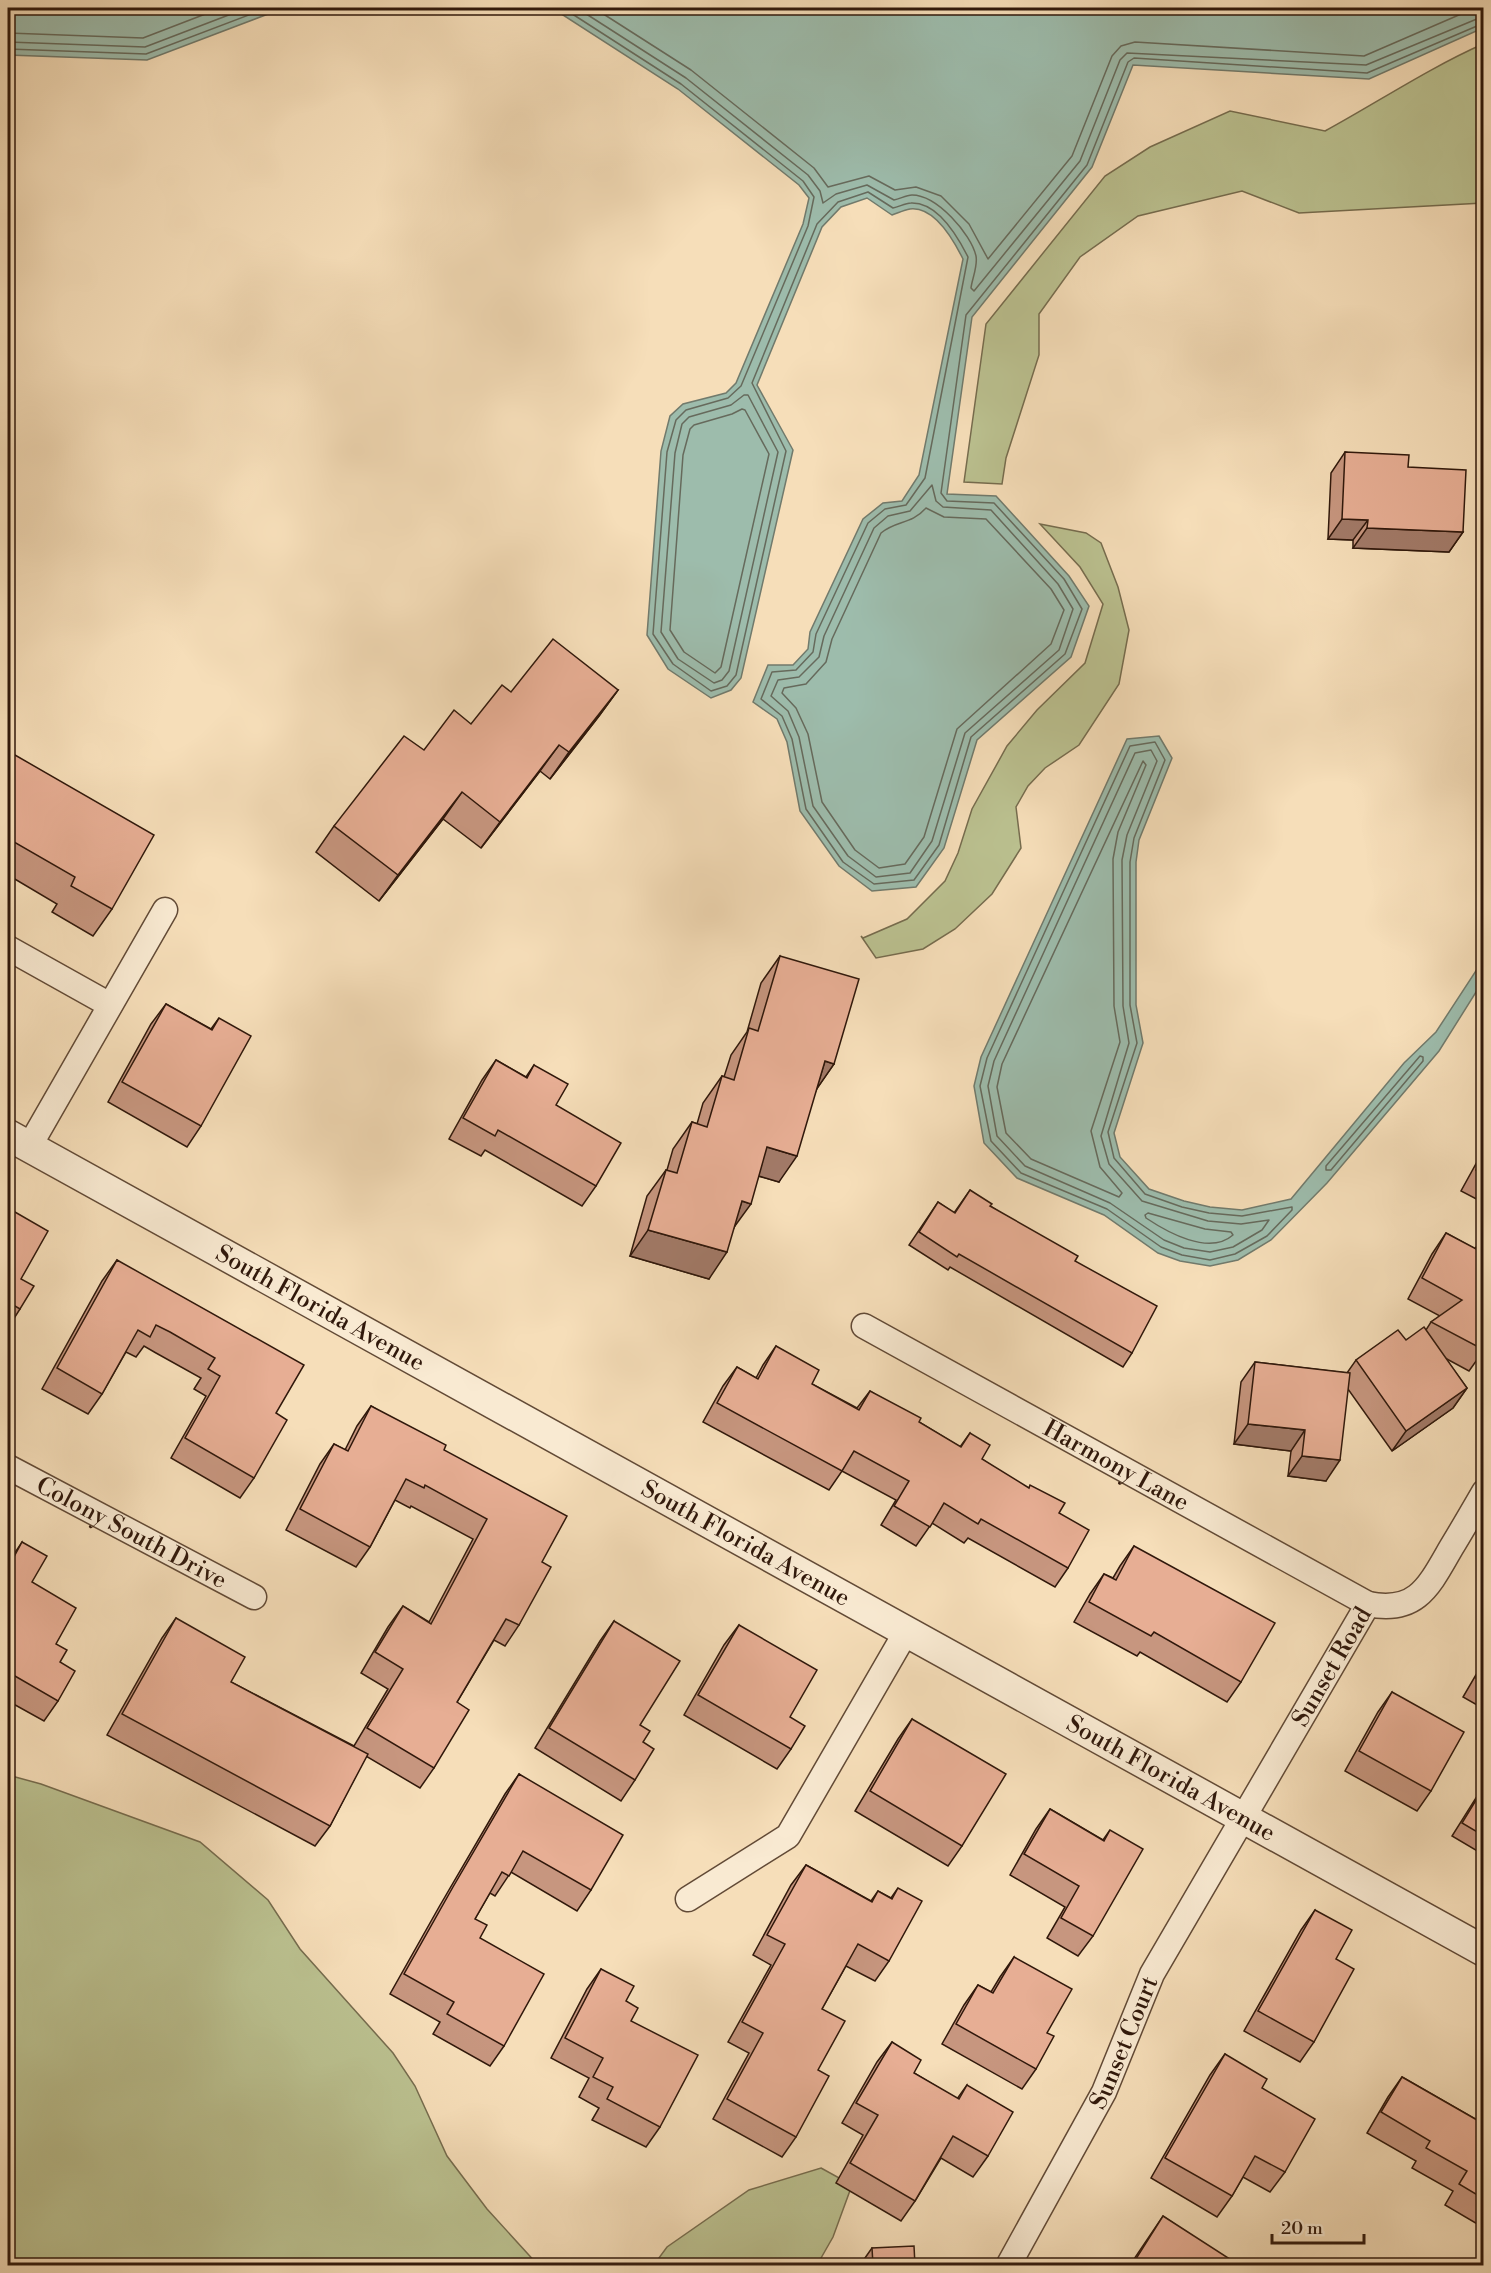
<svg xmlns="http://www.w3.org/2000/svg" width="1491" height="2273" viewBox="0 0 1491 2273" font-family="'Libre Bodoni',serif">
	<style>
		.green { fill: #bbc190; stroke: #766c4e; stroke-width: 1.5 }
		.water { fill: #9dbcac; stroke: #717a6c; stroke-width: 1.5 }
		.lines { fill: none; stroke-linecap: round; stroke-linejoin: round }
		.shore { stroke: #666a5c; stroke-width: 1.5 }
		.minor-casing { stroke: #624a36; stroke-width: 27 }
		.tertiary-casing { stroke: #624a36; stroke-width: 33 }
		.minor { stroke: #f9ead2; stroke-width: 24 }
		.tertiary { stroke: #f9ead2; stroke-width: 30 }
		.wall { fill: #c7967f; stroke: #30180b; stroke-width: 1.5 }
		.shaded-wall { fill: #a27a68; stroke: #30180b; stroke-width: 1.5 }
		.building { fill: #e7ae94; stroke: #30180b; stroke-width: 1.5 }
		.labels { text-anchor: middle; stroke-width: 6; stroke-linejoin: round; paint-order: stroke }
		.street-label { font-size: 24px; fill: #30180b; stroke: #f9ead2 }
	</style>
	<rect width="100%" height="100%" fill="#f6deb9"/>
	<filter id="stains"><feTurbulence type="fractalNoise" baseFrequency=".00333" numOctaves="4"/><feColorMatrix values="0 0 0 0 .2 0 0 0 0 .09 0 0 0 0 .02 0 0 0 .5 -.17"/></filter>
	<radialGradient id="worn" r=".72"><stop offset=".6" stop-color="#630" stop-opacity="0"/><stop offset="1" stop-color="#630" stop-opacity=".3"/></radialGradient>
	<!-- green -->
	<g class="green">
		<path d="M1483 44V203L1299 213 1242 191 1138 216 1080 257 1039 314V355L1006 458 1002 484 964 482 986 324 1105 176 1150 147 1230 111 1325 131C1378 102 1429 68 1483 44Z"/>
		<polygon points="1040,524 1086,533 1101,543 1118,587 1129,630 1119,684 1079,745 1045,768 1028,786 1016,807 1021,848 992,894 955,929 923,949 876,958 861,936 863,938 907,919 945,881 958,853 972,809 1007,746 1037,710 1085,663 1103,604 1080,567"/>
		<polygon points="8,1775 41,1784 200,1842 268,1900 300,1949 393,2053 415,2086 447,2156 487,2209 538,2265 8,2265"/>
		<polygon points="821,2168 852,2185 833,2237 817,2265 653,2266 667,2247 749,2190"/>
	</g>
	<!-- water -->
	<g class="water">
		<polygon points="8,8 284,8 147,60 8,55"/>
		<path d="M552 8H1483V28L1369 79 1133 65 1092 167 972 317 947 494 996 496 1069 576 1089 606 1071 657 977 740 944 848 916 887 872 891 839 866 800 811 787 742 777 719 753 702 768 665H793L808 649 810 632 863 519 883 503 902 501 919 475 963 259C954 241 935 206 910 209 904 210 898 213 892 215L867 198 841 207 822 227 757 385 793 450 741 678 731 690 711 698 668 669 647 635 661 451 670 416 683 404 726 393 736 383 803 224 809 198 799 185 678 89Z"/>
		<polygon points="1159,736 1172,758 1139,840 1136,862 1136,1005 1143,1043 1114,1133 1120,1157 1149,1189 1184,1201 1210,1207 1242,1210 1291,1199 1404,1063 1436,1032 1483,960 1483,981 1439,1051 1327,1183 1271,1240 1238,1260 1210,1266 1180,1261 1158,1253 1104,1215 1017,1178 984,1143 974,1086 981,1057 1127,739"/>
	</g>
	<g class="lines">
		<!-- shore -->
		<g class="shore">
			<path d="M563 8 681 84 803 181 814 197 808 226 741 386 728 398 686 410 676 420 667 452 653 634 673 664 711 691 727 686 736 675 786 451 752 383 817 224 838 202 868 192 893 208C899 207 905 203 911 203 938 202 958 237 968 257L925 478 906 505 885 509 868 523 816 634 813 652 796 670 772 672 761 699 782 716 792 739 806 809 843 862 874 884 914 880 939 845 971 737 1065 654 1082 609 1064 579 994 503 947 501 941 493 966 315 1087 165 1128 62 1134 58 1367 73 1484 23"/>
			<path d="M577 8 686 78 808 175 820 191 823 203 836 194 867 185 894 200C900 199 906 195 912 195 937 195 971 234 976 256 978 266 972 279 971 288L974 291 1080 161 1120 60 1127 53 1366 65 1484 16"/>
			<polyline points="594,8 691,70 814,168 828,187 869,176 895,190 916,187 941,196 969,224 988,259 1072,156 1112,56 1121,46 1135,42 1364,56 1475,8"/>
			<polyline points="8,33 143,38 221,8"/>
			<polyline points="8,42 145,47 247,8"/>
			<polyline points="8,49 146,54 267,8"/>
			<polygon points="744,395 748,395 778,452 729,671 722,680 714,683 678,659 661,632 675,453 682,424 689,417 731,405"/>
			<polygon points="742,409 745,410 769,454 721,667 715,673 684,652 670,630 683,455 690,429 694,425 732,414"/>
			<polygon points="932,485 936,501 943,507 991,510 1058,584 1073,609 1059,650 965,733 932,841 910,873 876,877 848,856 813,806 799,737 788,711 771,696 778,680 799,677 819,657 824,636 874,528 888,516 910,511"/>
			<path d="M926 508 944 517 986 519 1051 589 1064 610 1051 644 957 729 924 837 905 864 879 868 855 850 822 802 808 734 796 708 782 693 784 688 806 684 826 662 832 639 881 533C897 520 911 525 926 508Z"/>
			<polygon points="1155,742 1165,760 1134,838 1130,862 1130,1005 1137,1043 1108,1132 1114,1158 1145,1194 1182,1207 1209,1213 1242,1216 1292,1207 1292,1210 1267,1236 1235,1254 1210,1260 1182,1255 1161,1247 1107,1209 1021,1173 991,1141 980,1086 987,1058 1130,746"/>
			<polygon points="1151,750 1157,761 1127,835 1122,860 1123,1006 1129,1043 1101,1136 1109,1164 1142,1201 1208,1221 1241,1224 1269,1220 1262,1230 1233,1247 1210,1252 1184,1248 1164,1240 1110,1203 1025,1166 997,1136 988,1086 994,1061 1135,753"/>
			<polygon points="1143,761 1146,765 1118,832 1113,859 1114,1006 1120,1042 1091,1131 1100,1167 1122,1193 1119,1197 1031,1159 1006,1133 997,1087 1002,1064"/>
			<polygon points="1420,1056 1423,1057 1423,1061 1331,1170 1326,1170 1326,1166"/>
			<path d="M1148 1213 1205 1229 1231 1232 1233 1235C1209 1256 1167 1232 1146 1218L1145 1215Z"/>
		</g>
		<defs>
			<g id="minor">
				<polyline points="8,948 110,1005"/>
				<polyline points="29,1147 165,910"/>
				<path id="s1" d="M864 1326 1368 1604"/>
				<path id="s2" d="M8 1467 254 1597"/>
				<polyline points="688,1899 788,1836 906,1632"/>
				<path id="s3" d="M1008 2266 1104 2092 1152 1974 1368 1604C1417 1614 1429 1586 1451 1548 1462 1530 1473 1511 1484 1492"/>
			</g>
			<g id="tertiary">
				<path id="s4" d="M8 1135 1484 1951"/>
			</g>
		</defs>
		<!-- minor casing -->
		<use href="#minor" class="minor-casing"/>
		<!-- tertiary casing -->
		<use href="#tertiary" class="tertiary-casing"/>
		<!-- minor -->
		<use href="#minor" class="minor"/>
		<!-- tertiary -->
		<use href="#tertiary" class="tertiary"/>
	</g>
	<!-- wall -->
	<g class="wall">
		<polygon points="1345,452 1408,467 1463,532 1449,552 1353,548 1353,540 1328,539 1331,473"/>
		<polygon points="618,690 599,716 550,779 540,771 481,848 443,819 379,901 316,852 334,826 424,750 471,724 511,692"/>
		<polygon points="8,751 112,909 93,936 52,912 57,904 8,875"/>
		<polygon points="780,956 834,1064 817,1088 779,1182 759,1176 709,1279 630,1256 647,1196 666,1170 667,1170 673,1149 692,1122 697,1124 703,1103 722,1076 724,1077 731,1055 747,1032 761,983"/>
		<polygon points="166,1004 211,1029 219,1018 201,1126 187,1147 108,1102 151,1024"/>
		<polygon points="496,1060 526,1077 534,1065 596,1186 582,1206 485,1150 481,1156 449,1139 482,1080"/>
		<polygon points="1484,1153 1484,1203 1461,1191 1477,1162"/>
		<polygon points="970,1190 990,1206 1075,1261 1132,1353 1123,1367 950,1267 948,1270 909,1245 938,1202 954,1213"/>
		<polygon points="8,1208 21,1279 20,1309 8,1328"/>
		<polygon points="1446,1233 1475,1249 1484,1233 1484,1350 1469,1371 1445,1358 1467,1388 1453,1408 1392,1451 1348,1389 1326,1481 1288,1476 1291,1451 1234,1444 1241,1382 1255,1362 1347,1373 1356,1360 1406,1340 1426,1330 1431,1322 1440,1316 1408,1299 1432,1254"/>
		<polygon points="117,1260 276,1413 254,1478 240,1498 171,1458 206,1396 194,1389 201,1378 156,1353 144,1346 136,1357 126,1352 102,1394 88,1414 42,1389 102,1281"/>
		<polygon points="776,1346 812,1384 857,1408 870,1391 919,1422 960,1447 970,1433 982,1459 1059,1513 1068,1568 1055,1587 968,1538 964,1543 932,1523 916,1546 881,1525 896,1500 842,1471 829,1490 703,1422 723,1386 737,1367 756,1378 763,1365"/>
		<polygon points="371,1406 444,1450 542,1562 519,1625 505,1646 494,1640 457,1702 434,1768 420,1788 366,1756 330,1826 315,1846 107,1735 162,1638 176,1618 231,1682 354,1746 388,1689 361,1673 388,1627 403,1606 429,1622 473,1539 411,1506 410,1508 395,1500 370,1547 356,1567 286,1530 320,1464 334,1444 345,1450 357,1426"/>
		<polygon points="22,1542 32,1582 56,1644 60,1662 58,1701 44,1721 8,1701 8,1563"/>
		<polygon points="1134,1546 1241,1682 1227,1702 1140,1652 1137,1656 1074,1622 1090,1594 1104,1574 1113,1578 1120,1566"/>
		<polygon points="614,1621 640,1725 643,1742 635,1780 621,1801 535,1748 600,1641"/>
		<polygon points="739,1625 790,1717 791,1749 777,1769 684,1715 724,1645"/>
		<polygon points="1484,1661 1484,1709 1463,1697"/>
		<polygon points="1392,1692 1431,1791 1417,1811 1345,1771 1378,1712"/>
		<polygon points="912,1719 962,1846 948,1866 855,1811 898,1739"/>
		<polygon points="519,1774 591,1890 577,1911 511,1872 495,1896 490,1893 475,1919 504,2046 490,2066 433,2034 440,2022 390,1994 439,1907 505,1794"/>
		<polygon points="1484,1785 1484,1855 1452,1836"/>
		<polygon points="1050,1809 1103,1840 1110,1830 1093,1936 1078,1956 1047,1938 1065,1907 1010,1875 1036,1829"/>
		<polygon points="806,1865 871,1901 878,1891 891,1898 898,1888 889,1961 875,1981 846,1966 822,2009 818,2070 796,2137 782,2157 713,2119 749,2053 728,2042 771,1965 753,1955 791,1885"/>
		<polygon points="1315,1910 1336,1959 1314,2042 1300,2062 1244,2031 1301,1930"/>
		<polygon points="1014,1957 1036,2069 1022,2089 942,2044 964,2005 978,1985 991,1992 1000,1977"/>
		<polygon points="601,1969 626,2001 660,2127 646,2147 592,2120 599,2108 579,2097 589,2078 551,2058 587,1989"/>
		<polygon points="892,2042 914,2073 957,2099 967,2085 988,2156 973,2177 941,2158 915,2201 901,2221 836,2183 863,2135 842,2123 877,2062"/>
		<polygon points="1225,2054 1262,2088 1285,2172 1270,2192 1243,2177 1232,2196 1217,2217 1151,2178 1210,2075"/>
		<polygon points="1402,2077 1484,2124 1484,2218 1479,2225 1445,2205 1453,2191 1412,2168 1416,2161 1367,2133 1388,2097"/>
		<polygon points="1163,2216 1235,2265 1130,2265"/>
		<polygon points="872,2248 915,2265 860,2265"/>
	</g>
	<!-- shaded-wall -->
	<g class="shaded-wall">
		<polygon points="1342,519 1368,520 1353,540 1328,539"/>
		<polygon points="1367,528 1463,532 1449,552 1353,548"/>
		<polygon points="618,690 599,716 550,779 569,752"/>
		<polygon points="559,745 540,771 481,848 500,822"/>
		<polygon points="462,792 443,819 379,901 398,875"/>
		<polygon points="825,1061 834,1064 816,1090"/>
		<polygon points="767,1147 797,1156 779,1182 748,1173"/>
		<polygon points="742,1201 751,1204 732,1230"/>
		<polygon points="648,1230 727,1252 709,1279 630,1256"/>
		<polygon points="1467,1388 1453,1408 1392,1451 1406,1431"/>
		<polygon points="1248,1424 1305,1430 1291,1451 1234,1444"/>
		<polygon points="1302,1456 1340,1460 1326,1481 1288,1476"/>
	</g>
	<!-- building -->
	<g class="building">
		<polygon points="1345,452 1409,455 1408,467 1466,470 1463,532 1367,528 1368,520 1342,519"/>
		<polygon points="553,639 618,690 569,752 559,745 500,822 462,792 398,875 334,826 404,736 424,750 454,710 471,724 502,685 511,692"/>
		<polygon points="8,751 154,835 112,909 71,886 75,877 9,839 8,841"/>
		<polygon points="780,956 859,979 834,1064 825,1061 797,1156 767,1147 751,1204 742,1201 727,1252 648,1230 666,1170 677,1173 692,1122 707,1127 722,1076 734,1080 749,1028 758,1031"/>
		<polygon points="166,1004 212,1030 219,1018 251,1036 201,1126 122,1082"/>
		<polygon points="496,1060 527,1078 534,1065 568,1084 556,1105 621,1143 596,1186 498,1130 495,1136 463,1118"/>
		<polygon points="1484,1156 1484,1175 1476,1170"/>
		<polygon points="970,1190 992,1204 990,1206 1078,1256 1075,1261 1157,1306 1132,1353 959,1254 957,1257 919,1232 938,1202 955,1213"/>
		<polygon points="8,1208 48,1231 21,1279 34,1286 20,1309 8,1302"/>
		<polygon points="1446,1233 1478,1250 1484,1239 1484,1350 1431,1322 1462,1300 1422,1278"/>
		<polygon points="117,1260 304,1365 276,1413 287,1420 254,1478 185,1438 220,1376 208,1369 215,1358 170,1332 156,1325 150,1337 138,1330 102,1394 57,1368"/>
		<polygon points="1424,1327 1467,1388 1406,1431 1356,1360 1398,1330 1406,1340"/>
		<polygon points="776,1346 819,1370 812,1384 859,1410 870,1391 921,1418 919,1422 961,1447 970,1433 990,1445 982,1459 1029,1488 1030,1485 1065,1503 1059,1513 1089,1530 1068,1568 981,1519 978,1524 944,1503 930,1527 894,1506 909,1481 854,1451 842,1471 717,1403 737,1367 758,1379"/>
		<polygon points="1255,1362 1350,1373 1340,1460 1302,1456 1305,1430 1248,1424"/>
		<polygon points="371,1406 446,1445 444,1450 567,1516 542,1562 551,1567 519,1625 506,1619 457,1702 469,1710 434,1768 367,1728 403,1669 375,1652 403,1606 431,1624 487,1519 425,1485 424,1488 406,1479 370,1547 300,1509 334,1444 348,1451"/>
		<polygon points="22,1542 47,1556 32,1582 76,1608 56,1644 67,1650 60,1662 75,1671 58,1701 8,1672 8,1568"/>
		<polygon points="1134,1546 1275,1623 1241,1682 1154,1632 1151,1636 1089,1602 1104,1574 1116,1580"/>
		<polygon points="176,1618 245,1657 231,1682 368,1754 330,1826 122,1714"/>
		<polygon points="614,1621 680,1661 640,1725 650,1731 643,1742 654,1749 635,1780 549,1728"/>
		<polygon points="739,1625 817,1670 790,1717 805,1726 791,1749 698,1695"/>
		<polygon points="1484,1665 1484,1682 1476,1678"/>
		<polygon points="1392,1692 1464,1732 1431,1791 1359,1751"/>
		<polygon points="912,1719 1006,1774 962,1846 870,1791"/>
		<polygon points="519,1774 623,1835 591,1890 523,1851 509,1876 502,1872 475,1919 487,1925 480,1938 544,1974 504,2046 447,2014 454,2002 404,1974 453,1887"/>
		<polygon points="1484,1787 1484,1836 1462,1823"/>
		<polygon points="1050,1809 1104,1841 1110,1830 1143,1849 1093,1936 1061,1918 1079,1886 1024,1854"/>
		<polygon points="806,1865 872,1902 878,1891 892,1899 898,1888 922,1901 889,1961 858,1944 822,2009 845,2021 818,2070 829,2076 796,2137 727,2099 763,2033 742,2022 785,1944 767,1935"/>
		<polygon points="1315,1910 1352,1930 1336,1959 1354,1969 1314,2042 1258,2011"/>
		<polygon points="1014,1957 1072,1989 1047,2033 1054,2036 1036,2069 956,2024 978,1985 993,1993"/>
		<polygon points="601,1969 634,1986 626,2001 638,2008 631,2021 698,2055 660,2127 607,2099 613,2087 593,2077 603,2058 565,2038"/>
		<polygon points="892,2042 921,2060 914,2073 959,2099 967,2085 1013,2112 988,2156 953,2136 915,2201 850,2163 878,2115 856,2103"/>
		<polygon points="1225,2054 1267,2079 1262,2088 1315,2119 1285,2172 1255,2156 1232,2196 1165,2158"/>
		<polygon points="1402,2077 1484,2124 1484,2199 1459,2184 1467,2171 1426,2148 1430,2141 1381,2112"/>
		<polygon points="1163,2216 1236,2263 1235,2265 1132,2265"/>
		<polygon points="914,2246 915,2265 860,2265 873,2265 872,2248"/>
	</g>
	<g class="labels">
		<!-- street labels -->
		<g class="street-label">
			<text dy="8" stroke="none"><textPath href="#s4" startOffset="357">South Florida Avenue</textPath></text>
			<text dy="8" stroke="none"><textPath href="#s1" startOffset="288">Harmony Lane</textPath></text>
			<text dy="8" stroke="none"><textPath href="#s2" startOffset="140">Colony South Drive</textPath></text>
			<text dy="8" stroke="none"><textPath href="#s4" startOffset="843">South Florida Avenue</textPath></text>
			<text dy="8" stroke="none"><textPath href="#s3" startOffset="682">Sunset Road</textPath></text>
			<text dy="8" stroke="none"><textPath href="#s4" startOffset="1329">South Florida Avenue</textPath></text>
			<text dy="8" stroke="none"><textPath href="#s3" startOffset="252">Sunset Court</textPath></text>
		</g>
	</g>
	<!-- margin -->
	<rect width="1491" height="2273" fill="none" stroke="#f6deb9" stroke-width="30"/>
	<rect x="9" y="9" width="1473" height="2255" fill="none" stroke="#30180b" stroke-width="3"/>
	<rect x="15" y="15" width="1461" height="2243" fill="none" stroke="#30180b" stroke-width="1.5"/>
	<!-- scale -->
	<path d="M1272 2234v9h92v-9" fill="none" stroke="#30180b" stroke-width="3"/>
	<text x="1281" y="2234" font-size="18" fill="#30180b" stroke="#f9ead2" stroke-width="4.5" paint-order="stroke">20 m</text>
	<rect width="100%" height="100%" filter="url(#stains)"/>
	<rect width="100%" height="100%" fill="url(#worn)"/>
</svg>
